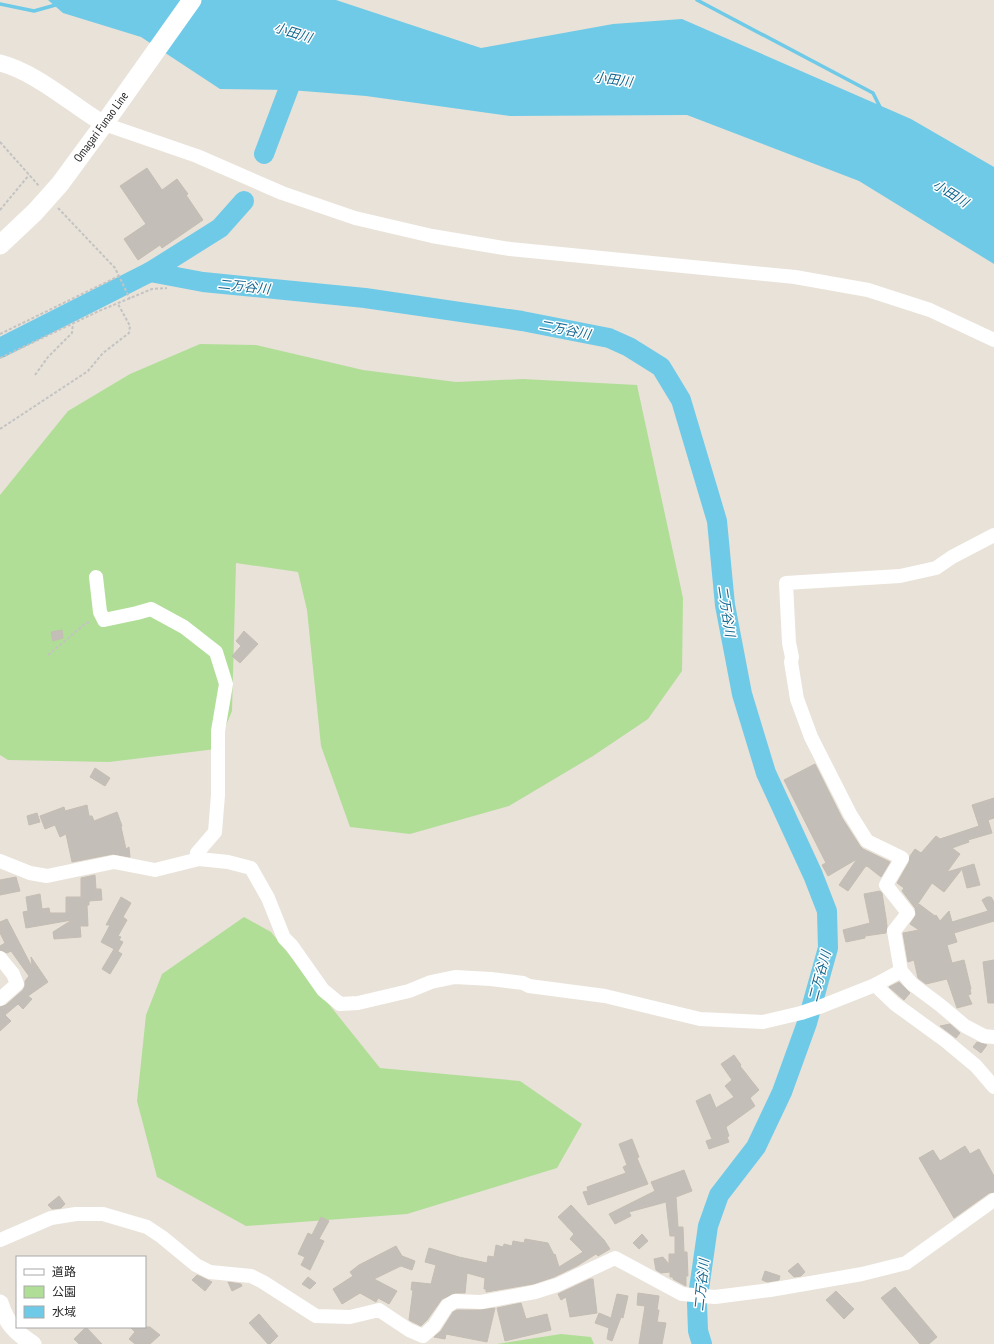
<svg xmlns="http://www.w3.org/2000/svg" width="994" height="1344" viewBox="0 0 994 1344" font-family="'PT Sans Narrow','Noto Sans JP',sans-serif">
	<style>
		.green { fill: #b0de97 }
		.water { fill: #6fcae8 }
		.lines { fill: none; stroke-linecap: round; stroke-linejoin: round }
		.stream { stroke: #6fcae8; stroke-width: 3.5 }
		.river { stroke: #6fcae8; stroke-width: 20 }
		.building { fill: #c4beb8; stroke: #c4bdb3 }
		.path { stroke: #c3c3c3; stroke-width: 2; stroke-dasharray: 3 2; stroke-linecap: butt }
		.minor { stroke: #fff; stroke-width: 14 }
		.tertiary { stroke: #fff; stroke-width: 17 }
		.secondary { stroke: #fff; stroke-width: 19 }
		.labels { text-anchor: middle; stroke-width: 3; stroke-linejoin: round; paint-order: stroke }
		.street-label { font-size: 12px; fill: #272727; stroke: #fff }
		.water-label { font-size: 13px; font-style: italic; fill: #13668e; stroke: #fff }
	</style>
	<rect width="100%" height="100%" fill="#e9e2d8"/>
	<!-- green -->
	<g class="green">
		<polygon points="200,344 256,345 363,370 456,382 523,379 637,385 683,598 682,671 648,719 593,756 509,806 410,834 350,827 321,746 307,610 298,572 236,563 232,711 216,749 109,762 8,760 0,755 0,495 68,411 130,374"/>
		<polygon points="244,917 271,932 380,1068 520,1081 582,1124 557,1168 407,1214 246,1226 157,1177 137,1101 146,1015 162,974"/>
		<polygon points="561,1334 591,1337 594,1344 497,1344"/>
	</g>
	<!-- water -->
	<polygon class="water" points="48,0 336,0 481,48 613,24 682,19 911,119 994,167 994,264 859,181 687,115 510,116 366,96 290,90 220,89 141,37 63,13"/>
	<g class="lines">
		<!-- stream -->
		<g class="stream">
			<polyline points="697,0 873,93 881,109"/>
			<polyline points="0,4 34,11 59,4"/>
		</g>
		<!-- river -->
		<g class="river">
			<polyline points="264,154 298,64"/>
			<polyline points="150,272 203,282 365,298 522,321 609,338 629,347 661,367 681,400 717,521 725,605 742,694 766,773 813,875 827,911 828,948 807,1023 782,1092 756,1147 719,1195 708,1226 697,1303 698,1331 702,1344"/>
			<polyline points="0,348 150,272 220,228 244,201"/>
		</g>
	</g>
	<!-- building -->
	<g class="building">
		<polygon points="147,168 162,190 177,179 188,194 186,195 203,220 162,248 160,245 138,260 124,239 146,224 120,186"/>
		<polygon points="62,630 63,638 53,641 51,632"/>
		<polygon points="244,631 258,644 240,663 232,656 241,646 236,641"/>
		<polygon points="815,764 842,818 860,846 863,849 890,862 881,877 867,866 865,867 848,891 839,885 857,859 828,876 822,865 826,863 784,780"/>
		<polygon points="95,768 110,778 105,786 90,777"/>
		<polygon points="994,798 994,818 988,820 992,833 968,840 969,842 952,848 960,854 947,872 974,864 980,885 967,888 962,869 944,892 932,883 915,908 902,891 904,888 897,883 909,862 910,856 915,849 921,853 936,836 940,839 979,826 972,805"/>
		<polygon points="87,805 89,816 92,816 94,821 117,812 122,826 121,827 126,849 129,847 130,857 113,854 72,862 66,834 60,837 55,825 45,829 40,816 64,807 65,811"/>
		<polygon points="37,813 40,822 29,825 27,816"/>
		<polygon points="95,875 96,889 101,889 102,900 89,901 89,905 87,905 88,926 80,926 81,937 54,939 53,932 72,920 26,928 23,912 28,911 26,897 40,894 42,909 49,908 50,913 66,913 66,897 81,897 81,878"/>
		<polygon points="16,877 20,891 0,895 0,880"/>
		<polygon points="880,891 882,893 886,918 887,926 886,933 865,936 865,938 846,942 843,930 870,923 864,894"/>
		<polygon points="121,897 131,903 123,917 127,920 118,936 121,937 119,940 123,942 118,951 101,942 110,925 106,925"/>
		<polygon points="987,897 991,897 994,902 994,921 954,933 957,942 947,945 952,963 964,960 971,989 970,990 971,994 968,995 972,1004 957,1008 947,979 926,984 918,978 914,960 908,962 903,933 919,930 910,924 916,915 915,909 919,904 935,916 936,915 940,921 949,911 952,922 988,911 982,900"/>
		<polygon points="7,919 32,967 31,957 48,982 28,996 32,999 23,1009 18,1004 5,1015 11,1021 0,1031 0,1007 6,1005 23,990 25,986 25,981 29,976 11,951 7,953 0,950 0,946 5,943 0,933 0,922"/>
		<polygon points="114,949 122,954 110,974 102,969"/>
		<polygon points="994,960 994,1003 988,1003 983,962"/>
		<polygon points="899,982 910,993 904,1000 889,987"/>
		<polygon points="950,1024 960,1033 956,1038 940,1026"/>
		<polygon points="977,1042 987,1045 981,1053 973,1047"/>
		<polygon points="734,1055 741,1065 740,1066 759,1090 750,1098 755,1106 726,1127 729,1136 727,1137 729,1142 709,1149 706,1141 712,1139 696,1101 710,1094 716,1108 734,1097 725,1086 732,1080 721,1064"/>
		<polygon points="632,1139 639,1157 637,1158 648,1184 588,1205 583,1192 588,1191 587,1187 626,1173 623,1167 627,1165 619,1144"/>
		<polygon points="965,1146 970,1154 979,1149 994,1176 994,1192 989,1193 954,1218 919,1158 933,1150 940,1161"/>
		<polygon points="684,1170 692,1191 676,1197 678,1227 683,1227 684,1252 687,1252 688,1276 686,1276 686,1286 673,1279 673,1277 670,1277 670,1272 661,1273 656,1270 654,1259 663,1257 669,1264 669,1254 675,1254 675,1236 670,1236 666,1202 629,1212 631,1216 615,1224 609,1214 655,1191 651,1182"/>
		<polygon points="59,1196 65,1204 61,1208 52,1209 48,1205"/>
		<polygon points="571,1205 604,1240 610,1249 598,1256 596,1254 577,1266 554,1277 533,1284 486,1292 486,1289 484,1289 485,1278 467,1273 465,1293 455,1293 442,1299 427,1320 421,1326 409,1320 413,1290 411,1290 412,1282 431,1284 436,1265 425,1262 429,1248 459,1257 487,1263 488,1256 494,1257 496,1245 503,1247 504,1244 512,1246 513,1241 524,1243 525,1239 548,1243 554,1255 555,1254 559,1267 583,1252 570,1239 574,1234 558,1217"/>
		<polygon points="321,1217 329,1221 319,1239 324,1241 310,1270 301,1265 305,1257 298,1254 308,1233 312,1235"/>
		<polygon points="642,1234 648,1241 639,1249 633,1243"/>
		<polygon points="396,1246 402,1256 415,1261 412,1270 401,1266 374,1279 397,1291 389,1304 378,1298 376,1302 360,1293 342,1304 333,1289 353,1276 350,1272 359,1265"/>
		<polygon points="798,1263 805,1272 801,1276 794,1277 788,1271"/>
		<polygon points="765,1271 780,1276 779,1280 767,1282 762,1280"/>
		<polygon points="197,1275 212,1282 205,1291 192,1280"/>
		<polygon points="308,1277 316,1283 310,1289 302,1284"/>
		<polygon points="590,1279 593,1279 597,1313 570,1317 566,1297 561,1300 558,1294"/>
		<polygon points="228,1282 241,1284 242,1286 232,1291"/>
		<polygon points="895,1287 937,1337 929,1344 920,1344 881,1298"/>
		<polygon points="836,1291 854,1309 844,1319 826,1300"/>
		<polygon points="638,1293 659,1296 657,1310 659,1310 657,1322 666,1323 662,1344 639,1344 645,1306 637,1305"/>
		<polygon points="617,1294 628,1296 623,1318 621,1317 612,1341 607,1339 609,1328 595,1323 599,1313 611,1318"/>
		<polygon points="521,1303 526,1319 547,1314 551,1330 505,1341 497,1308"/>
		<polygon points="495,1308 487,1342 446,1334 445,1339 434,1337 441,1331 453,1312 457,1310 481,1310"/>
		<polygon points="259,1314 278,1336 270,1344 268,1344 249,1323"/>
		<polygon points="86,1327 102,1344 79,1344 74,1339"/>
		<polygon points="130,1327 150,1327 160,1335 150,1344 135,1344 129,1339 135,1332"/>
	</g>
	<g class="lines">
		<!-- path -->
		<g class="path">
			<polyline points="0,142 39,186"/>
			<polyline points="58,208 115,268 130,299"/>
			<polyline points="0,210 29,175"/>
			<polyline points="0,334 119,276"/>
			<polyline points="0,358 99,311 152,289 167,288"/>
			<polyline points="35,375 48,357 72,333 73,323"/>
			<polyline points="0,429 88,371 103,353 129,333 130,326 118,304"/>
			<polyline points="48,655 86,623 91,622"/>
		</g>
		<!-- minor -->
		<g class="minor">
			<polyline points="104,124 197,156 282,193 355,218 432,236 510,249 795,277 868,290 930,310 994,340"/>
			<polyline points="994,535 952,557 936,568 900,576 786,583 789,643 792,657 791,662 797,699 811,737 850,814 867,841 902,858 886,885 908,913 894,931 901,971 912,984 940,1005 965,1026 984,1036 994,1037"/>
			<polyline points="96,577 100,612 104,620 137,613 151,609 184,627 216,652 226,684 218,731 218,795 215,832 197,853 199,859"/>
			<polyline points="0,861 30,873 47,876 114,862 155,870 199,859 228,862 251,868 268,898 284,938 292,946 323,990 340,1004 358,1003 409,991 431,982 455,977 491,979 523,983 529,986 605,996 700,1019 763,1022 801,1013 822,1006 875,985 901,971"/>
			<polyline points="0,958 13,974 17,984 0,999"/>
			<polyline points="875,985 895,1004 946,1041 976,1066 994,1087"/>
			<polyline points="0,1240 51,1218 76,1214 103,1214 147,1227 162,1237 196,1265 210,1272 251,1276 263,1282 316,1316 350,1317 379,1310 409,1330 423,1336 434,1326 447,1306 455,1301 481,1302 535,1292 557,1285 615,1258 682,1294 715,1297 770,1290 862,1274 906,1263 994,1200"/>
		</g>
		<!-- tertiary -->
		<g class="tertiary">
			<path d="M0 63C36 72 72 105 104 124"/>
			<path d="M0 1303C7 1324 15 1332 33 1344"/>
		</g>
		<!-- secondary -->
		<polyline class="secondary" points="0,245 35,212 60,184 104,124 192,0"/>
	</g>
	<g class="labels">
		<!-- street labels -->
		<g class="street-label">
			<text transform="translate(101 127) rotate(-54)" y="4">Omagari Funao Line</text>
		</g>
		<!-- water labels -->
		<g class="water-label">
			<text transform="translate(293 32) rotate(17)" y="5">小田川</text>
			<text transform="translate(613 79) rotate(8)" y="5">小田川</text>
			<text transform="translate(951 193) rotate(32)" y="5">小田川</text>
			<text transform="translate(244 286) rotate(6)" y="5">二万谷川</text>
			<text transform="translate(565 329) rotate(11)" y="5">二万谷川</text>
			<text transform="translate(727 611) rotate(81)" y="5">二万谷川</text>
			<text transform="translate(819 976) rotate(-75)" y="5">二万谷川</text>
			<text transform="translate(701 1285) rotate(-84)" y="5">二万谷川</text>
		</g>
	</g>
	<!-- legend -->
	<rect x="16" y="1256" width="130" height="72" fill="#ffffff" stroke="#a9a9a9"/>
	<rect x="24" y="1269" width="20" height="6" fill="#ffffff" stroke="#a9a9a9"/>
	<text x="52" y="1276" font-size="12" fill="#272727">道路</text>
	<rect x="24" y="1286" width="20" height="12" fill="#b0de97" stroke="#a9a9a9"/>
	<text x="52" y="1296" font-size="12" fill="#272727">公園</text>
	<rect x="24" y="1306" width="20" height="12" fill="#6fcae8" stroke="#a9a9a9"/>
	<text x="52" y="1316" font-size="12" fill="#272727">水域</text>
</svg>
